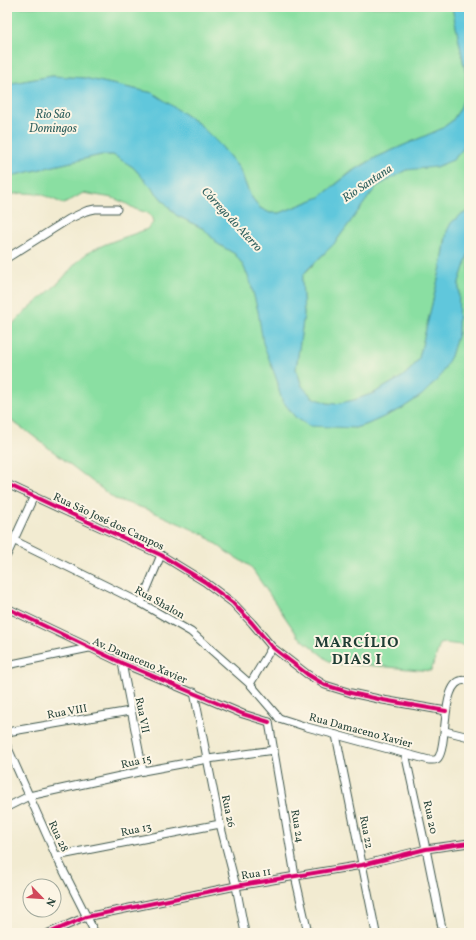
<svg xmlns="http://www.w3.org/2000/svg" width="476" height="940" viewBox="0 0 476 940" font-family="Vollkorn,serif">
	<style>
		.green { fill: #8adfa2; stroke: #548e6b }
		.water { fill: #60c7dc; stroke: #408288 }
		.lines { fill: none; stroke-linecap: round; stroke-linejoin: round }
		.street-casing { stroke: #3f574c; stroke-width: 9 }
		.street { stroke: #fff; stroke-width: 7 }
		.cycleway-casing { stroke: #fcf5e5; stroke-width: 6 }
		.cycleway { stroke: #d6006c; stroke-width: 4 }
		.labels { text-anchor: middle; stroke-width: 4; stroke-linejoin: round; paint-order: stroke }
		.street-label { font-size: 11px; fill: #1f3d34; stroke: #fcf5e5 }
		.water-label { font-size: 12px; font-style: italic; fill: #2f605e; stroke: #fcf5e5 }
		.district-label { font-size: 15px; font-weight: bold; letter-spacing: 1px; fill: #1f3d34; stroke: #fcf5e5 }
	</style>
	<rect width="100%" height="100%" fill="#fcf5e5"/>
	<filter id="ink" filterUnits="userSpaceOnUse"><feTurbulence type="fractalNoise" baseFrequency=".025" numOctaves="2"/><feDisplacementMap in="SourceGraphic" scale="8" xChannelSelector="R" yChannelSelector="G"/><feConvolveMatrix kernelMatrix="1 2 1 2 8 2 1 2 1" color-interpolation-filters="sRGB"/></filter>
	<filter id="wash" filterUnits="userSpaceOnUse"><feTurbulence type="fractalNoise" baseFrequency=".012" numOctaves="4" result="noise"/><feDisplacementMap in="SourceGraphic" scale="16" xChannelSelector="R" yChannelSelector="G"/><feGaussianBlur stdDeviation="0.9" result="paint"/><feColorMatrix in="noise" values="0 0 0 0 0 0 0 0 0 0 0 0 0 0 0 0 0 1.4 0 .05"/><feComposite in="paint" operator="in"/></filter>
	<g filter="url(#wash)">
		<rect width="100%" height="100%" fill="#f2ebd1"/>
		<!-- green -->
		<g class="green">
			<polygon points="7,7 452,7 466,75 465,94 460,109 452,121 441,129 377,157 352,171 320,197 280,213 270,213 260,208 250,195 239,168 221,146 199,124 153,93 84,78 52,76 7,84"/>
			<polygon points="469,142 469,211 459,216 451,223 445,241 442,263 419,358 413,367 402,377 374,393 354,400 336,404 327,403 312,397 302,386 296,369 304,314 302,280 304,274 334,244 376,187 406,170 453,160"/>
			<path d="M101 155H113L133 167 176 215 204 229 218 244 235 254 243 265 250 281 278 383 279 391 295 417 355 428 368 424 401 409 422 395 451 356 458 333 459 282 469 252V646L445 643 440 644 431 671 377 666 340 664 329 661 298 636 250 566 228 553 203 534 149 510 115 499 28 432 7 418V332C20 312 41 300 58 283 70 272 77 258 93 250 110 241 130 236 147 229L153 223 152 218 148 213 135 209 125 203 113 198 83 193 64 204 41 194 22 193 7 195V177Z"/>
		</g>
		<!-- water -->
		<polygon class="water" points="452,7 469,7 469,142 453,160 436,167 406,170 376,187 334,244 308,269 304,274 302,280 304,314 296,369 302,386 312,397 327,403 336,404 354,400 374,393 402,377 413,367 419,358 442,263 447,231 451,223 459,216 469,211 469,252 459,282 458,333 451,356 440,377 422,395 401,409 368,424 355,428 309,426 295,417 282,400 279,391 278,383 263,343 258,311 250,281 243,265 235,254 218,244 204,229 176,215 133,167 113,155 101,155 7,177 7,84 52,76 84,78 153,93 199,124 221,146 239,168 250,195 260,208 270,213 280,213 320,197 353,171 377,157 441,129 452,121 460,109 465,94 466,75"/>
	</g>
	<g filter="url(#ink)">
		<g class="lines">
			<defs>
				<g id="street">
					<polyline points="7,258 69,219 86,211 95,209 117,209"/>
					<polyline points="7,484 82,519 161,555 205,582 233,603 252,623 272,647 307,674 325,685 351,693 383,700 446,711"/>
					<polyline points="7,537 141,603 191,632 250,684 279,718"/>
					<polyline points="7,555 34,496"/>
					<polyline points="141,603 161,555"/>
					<polyline points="7,608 122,663 243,714 269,722"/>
					<polyline points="122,663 143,771"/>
					<polyline points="7,665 89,648"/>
					<polyline points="250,684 272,647"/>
					<polyline points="194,692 220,824 236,886 245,933"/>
					<path d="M279 718 307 727 429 760C433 760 436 761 438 758 449 745 439 672 469 681"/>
					<polyline points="269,722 295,876 308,933"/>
					<polyline points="445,731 469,737"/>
					<polyline points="7,732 130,711"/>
					<polyline points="336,735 376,933"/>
					<polyline points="7,746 56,856 95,933"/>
					<polyline points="405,753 426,849 443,933"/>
					<polyline points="7,807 29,796 143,771 208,759 274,750"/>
					<polyline points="56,856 220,824"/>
					<polyline points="7,931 8,933"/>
					<polyline points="49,933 86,917 236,886 362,865 426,849 469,843"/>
				</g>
			</defs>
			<!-- street casing -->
			<use href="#street" class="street-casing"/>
			<!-- street -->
			<use href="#street" class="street"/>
			<defs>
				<g id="cycleway">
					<polyline points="7,484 82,519 161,555 205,582 233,603 252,623 272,647 307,674 325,685 351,693 383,700 446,711"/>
					<polyline points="7,608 122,663 243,714 269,722"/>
					<polyline points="49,933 86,917 236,886 362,865 426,849 469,843"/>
				</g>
			</defs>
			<!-- cycleway casing -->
			<use href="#cycleway" class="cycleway-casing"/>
			<!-- cycleway -->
			<use href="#cycleway" class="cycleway"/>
		</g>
	</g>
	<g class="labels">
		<!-- street labels -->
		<g class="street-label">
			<text transform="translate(109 521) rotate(25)" y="4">Rua São José dos Campos</text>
			<text transform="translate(160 602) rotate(29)" y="4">Rua Shalon</text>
			<text transform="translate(140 660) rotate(23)" y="4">Av. Damaceno Xavier</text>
			<text transform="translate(67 711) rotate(-10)" y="4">Rua VIII</text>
			<text transform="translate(143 715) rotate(79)" y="4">Rua VII</text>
			<text transform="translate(361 730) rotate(15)" y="4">Rua Damaceno Xavier</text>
			<text transform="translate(136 761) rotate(-12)" y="4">Rua 15</text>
			<text transform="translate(229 811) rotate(78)" y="4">Rua 26</text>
			<text transform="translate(431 817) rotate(78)" y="4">Rua 20</text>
			<text transform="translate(298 826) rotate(80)" y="4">Rua 24</text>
			<text transform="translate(136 829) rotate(-11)" y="4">Rua 13</text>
			<text transform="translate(367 832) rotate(79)" y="4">Rua 22</text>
			<text transform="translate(59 836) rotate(65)" y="4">Rua 28</text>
			<text transform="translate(256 873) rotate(-9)" y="4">Rua 11</text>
		</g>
		<!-- water labels -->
		<g class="water-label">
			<text x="53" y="118">Rio São<tspan x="53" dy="14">Domingos</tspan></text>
			<text transform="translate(367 183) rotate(-34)" y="4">Rio Santana</text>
			<text transform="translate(232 219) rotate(47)" y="4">Córrego do Aterro</text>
		</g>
		<!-- district labels -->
		<g class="district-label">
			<text x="357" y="647">MARCÍLIO<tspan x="357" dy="17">DIAS I</tspan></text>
		</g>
	</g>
	<!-- margin -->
	<rect width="476" height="940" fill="none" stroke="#fcf5e5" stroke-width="24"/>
	<!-- north arrow -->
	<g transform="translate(42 898) rotate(115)"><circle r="19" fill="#fcf5e5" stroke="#a4ab9e"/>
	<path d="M0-3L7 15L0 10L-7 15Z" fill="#d1495b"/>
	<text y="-6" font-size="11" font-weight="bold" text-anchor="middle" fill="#1f3d34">N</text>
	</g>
</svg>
